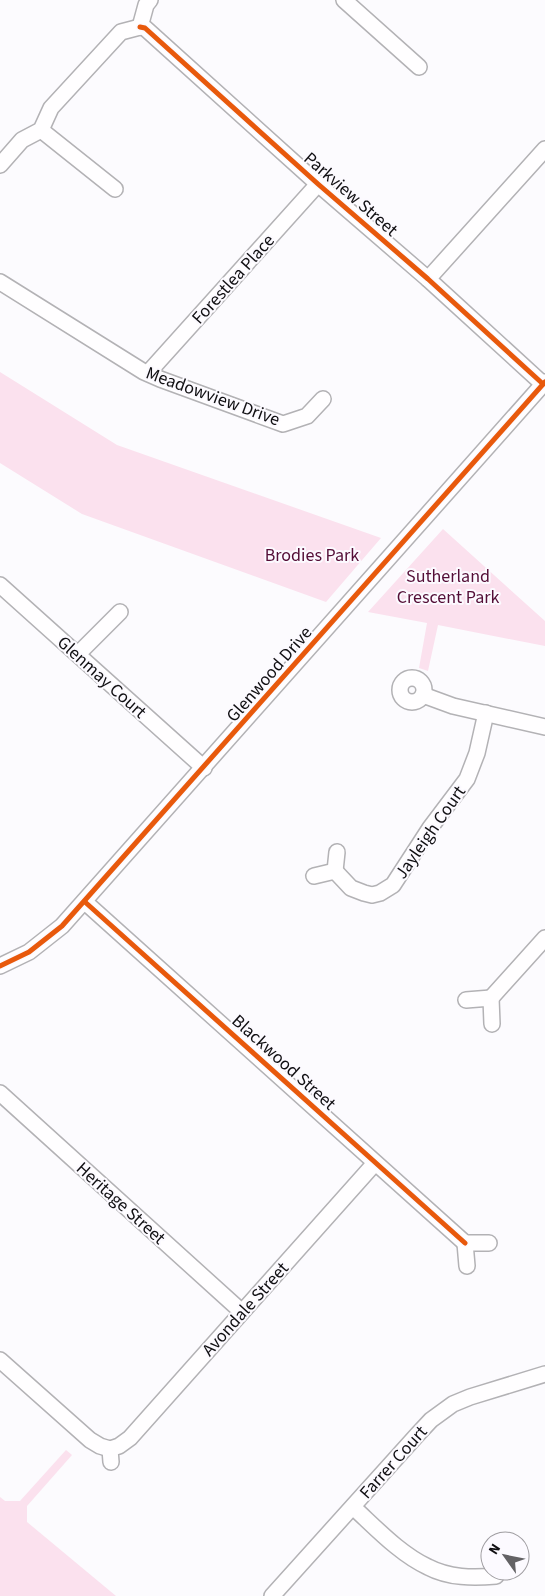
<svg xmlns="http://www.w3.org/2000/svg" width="545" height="1596" viewBox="0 0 545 1596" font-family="'Source Sans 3',sans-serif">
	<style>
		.green { fill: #fbe1ee }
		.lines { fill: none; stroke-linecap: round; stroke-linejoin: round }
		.minor-casing { stroke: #b3b2b5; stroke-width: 18 }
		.minor { stroke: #fffeff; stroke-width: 15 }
		.cycleway-casing { stroke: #fcfaff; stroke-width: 8 }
		.cycleway { stroke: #e8590c; stroke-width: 5 }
		.labels { text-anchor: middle; stroke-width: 4; stroke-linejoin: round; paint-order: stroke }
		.street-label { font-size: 18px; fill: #100f12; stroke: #fcfaff }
		.park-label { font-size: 18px; fill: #540e37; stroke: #fcfaff }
	</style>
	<rect width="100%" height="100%" fill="#fcfbfe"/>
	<!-- green -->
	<g class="green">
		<polygon points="0,372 117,445 381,538 326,602 82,514 0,463"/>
		<polygon points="443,529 545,621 545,646 438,625 428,671 419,668 427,623 368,612"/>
		<polygon points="66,1450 72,1455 27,1506 27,1522 116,1596 0,1596 0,1497 5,1501 20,1501"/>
	</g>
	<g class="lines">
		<defs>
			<g id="minor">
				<polyline points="344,0 419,67"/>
				<polyline points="140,27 145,28 318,184 428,279 543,384"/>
				<polyline points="140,27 146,5 150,0"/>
				<polyline points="41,130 115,189"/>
				<polyline points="0,165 22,140 41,130 51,108 121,32 140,27"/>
				<polyline points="428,279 545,149"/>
				<polyline points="0,282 144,372 160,379 283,424 307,416 323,399"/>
				<polyline points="148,373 318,184"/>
				<polyline points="0,585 204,768"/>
				<polyline points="78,654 120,612"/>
				<circle cx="412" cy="690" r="12"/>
				<polyline points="423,695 453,706 545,727"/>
				<polyline points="335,871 351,888 364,893 372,895 380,893 393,885 430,828 467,779 477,753 486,713"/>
				<polyline points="314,876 335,871 337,852"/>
				<polyline points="85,902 465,1243"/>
				<polyline points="0,966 29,952 62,926 545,382"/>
				<polyline points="491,998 545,938"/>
				<polyline points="466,1000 491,998 492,1024"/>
				<polyline points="0,1093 242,1312"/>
				<polyline points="467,1266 465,1243 489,1243"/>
				<polyline points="0,1360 90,1440 100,1446 110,1449"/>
				<polyline points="111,1462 110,1449 119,1446 130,1438 375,1163"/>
				<path d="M353 1507C376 1528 400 1554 428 1567 449 1578 473 1578 496 1576"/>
				<polyline points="272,1596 417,1435 431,1420 453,1404 470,1397 545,1374"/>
			</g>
		</defs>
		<!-- minor casing -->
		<use href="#minor" class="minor-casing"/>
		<!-- minor -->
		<use href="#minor" class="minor"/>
		<defs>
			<g id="cycleway">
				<polyline points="140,27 145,28 318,184 428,279 543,384"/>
				<polyline points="85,902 465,1243"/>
				<polyline points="0,966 29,952 62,926 545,382"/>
			</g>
		</defs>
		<!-- cycleway casing -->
		<use href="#cycleway" class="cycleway-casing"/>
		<!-- cycleway -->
		<use href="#cycleway" class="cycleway"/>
	</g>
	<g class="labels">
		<!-- street labels -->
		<g class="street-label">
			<text transform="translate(351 194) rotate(41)" y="6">Parkview Street</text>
			<text transform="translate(233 279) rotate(-48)" y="6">Forestlea Place</text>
			<text transform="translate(213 396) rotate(20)" y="6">Meadowview Drive</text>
			<text transform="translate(269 674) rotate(-49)" y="6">Glenwood Drive</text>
			<text transform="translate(102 677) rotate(42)" y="6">Glenmay Court</text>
			<text transform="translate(430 832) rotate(-55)" y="6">Jayleigh Court</text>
			<text transform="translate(284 1062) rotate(42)" y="6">Blackwood Street</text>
			<text transform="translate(121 1203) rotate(42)" y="6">Heritage Street</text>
			<text transform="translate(245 1309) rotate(-48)" y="6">Avondale Street</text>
			<text transform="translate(393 1462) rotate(-48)" y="6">Farrer Court</text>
		</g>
		<!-- park labels -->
		<g class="park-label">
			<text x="312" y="561">Brodies Park</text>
			<text x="448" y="582">Sutherland<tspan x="448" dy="21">Crescent Park</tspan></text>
		</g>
	</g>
	<!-- north arrow -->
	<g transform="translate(505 1556) rotate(303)"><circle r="24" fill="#fcfaff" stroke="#9e9ca0"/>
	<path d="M0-4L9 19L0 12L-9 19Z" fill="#636265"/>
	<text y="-8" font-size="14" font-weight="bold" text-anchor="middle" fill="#100f12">N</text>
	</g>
</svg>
